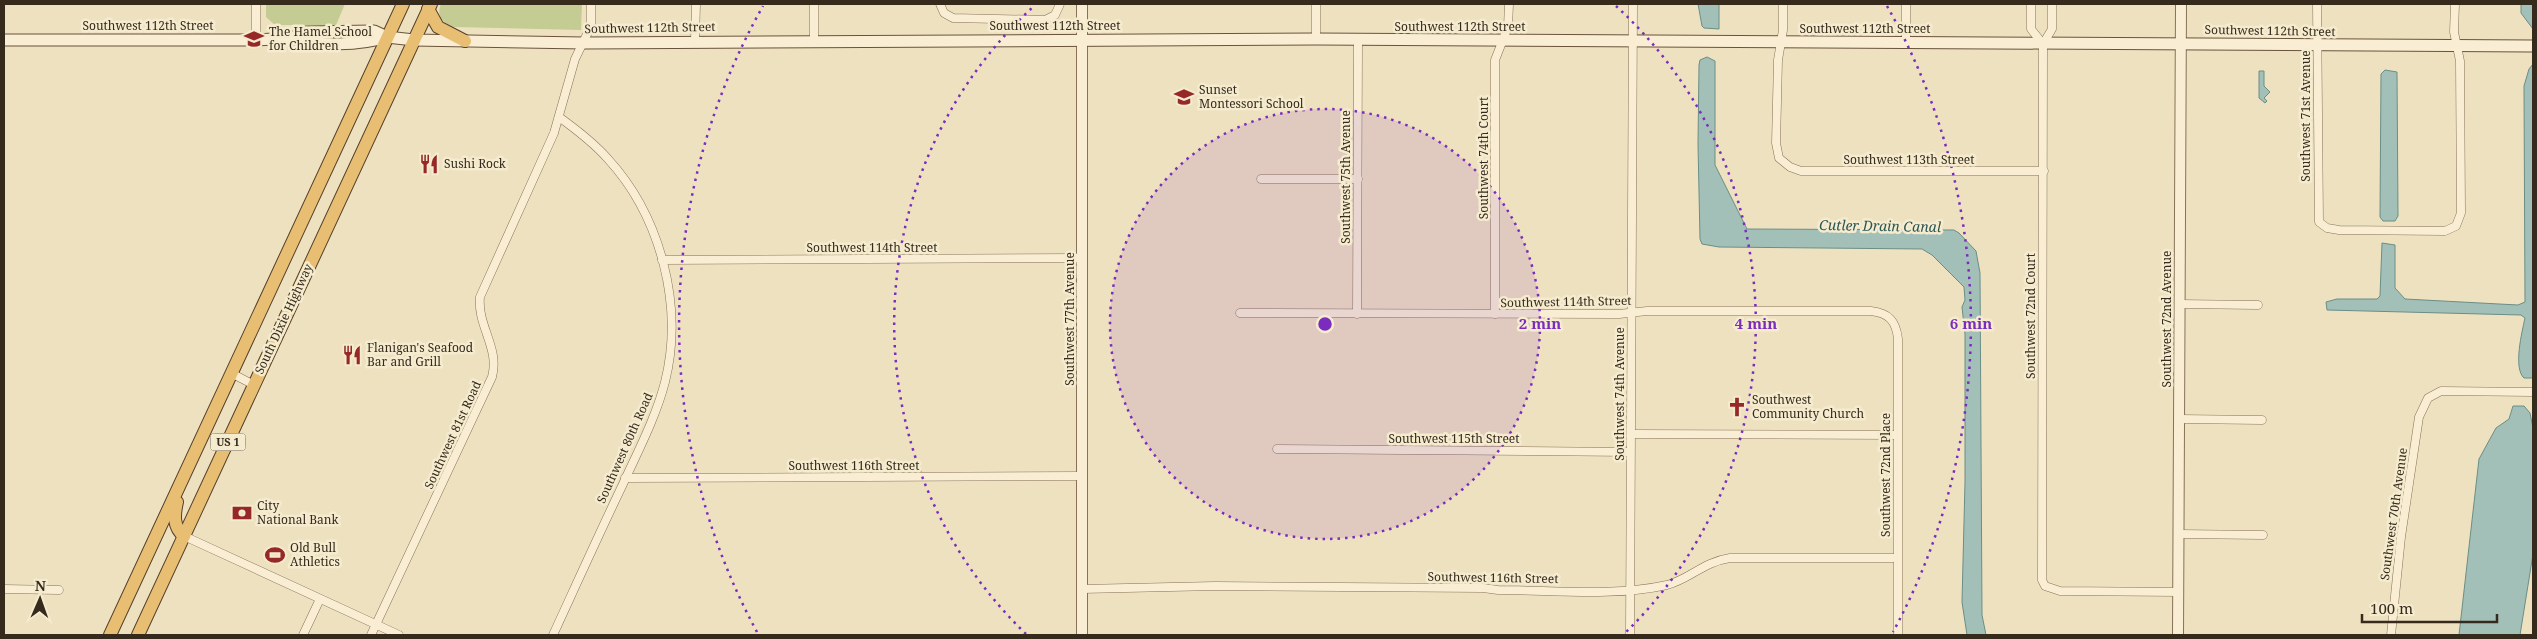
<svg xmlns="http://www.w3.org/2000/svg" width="2537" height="639" viewBox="0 0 2537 639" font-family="'Noto Serif',serif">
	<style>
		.green { fill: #c4cc94 }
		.water { fill: #a3c0b8; stroke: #6a8e86 }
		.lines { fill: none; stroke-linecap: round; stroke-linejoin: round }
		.minor-casing { stroke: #877258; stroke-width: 9 }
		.tertiary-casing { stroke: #877258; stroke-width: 12 }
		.secondary-casing { stroke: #69533b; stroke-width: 13 }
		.trunk-casing { stroke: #54402c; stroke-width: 14 }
		.minor { stroke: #f9eed3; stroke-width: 8 }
		.tertiary { stroke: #f9eed3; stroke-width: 10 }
		.secondary { stroke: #f9eed3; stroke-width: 11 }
		.trunk { stroke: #e8be73; stroke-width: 12 }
		.ring { fill: none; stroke: #7b2cbf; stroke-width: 2.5; stroke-dasharray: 2.5 5 }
		.labels { text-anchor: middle; stroke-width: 5; stroke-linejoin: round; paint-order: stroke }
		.shield { fill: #f5ebcf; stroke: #6f6452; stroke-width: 1 }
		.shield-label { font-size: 11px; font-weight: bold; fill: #362a1c }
		.street-label { font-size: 12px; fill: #362a1c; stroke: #f5ebcf }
		.poi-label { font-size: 12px; fill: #362a1c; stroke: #f5ebcf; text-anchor: start }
		.water-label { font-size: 14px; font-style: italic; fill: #2b5654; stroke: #f5ebcf }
		.centre { fill: #7b2cbf; stroke: #f5ebcf; stroke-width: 2.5 }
		.ring-label { font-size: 15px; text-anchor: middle; font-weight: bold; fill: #7b2cbf; stroke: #f5ebcf; stroke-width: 5; stroke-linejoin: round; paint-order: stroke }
	</style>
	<rect width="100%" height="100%" fill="#eee1c0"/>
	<!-- green -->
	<g class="green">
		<polygon points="266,4 345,4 336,25 275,25 266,17"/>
		<path d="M441 4H582L581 30 453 27C442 22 436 16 441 4Z"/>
	</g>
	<!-- water -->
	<g class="water">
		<polygon points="1698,4 1719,4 1719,29 1704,28 1702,26"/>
		<polygon points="2521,4 2533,4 2533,29 2521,13"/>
		<polygon points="1707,57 1715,61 1715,165 1747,229 1954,230 1959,233 1976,251 1980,273 1982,615 1986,635 1967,635 1962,602 1965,482 1965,334 1962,307 1965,300 1964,287 1932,255 1922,249 1719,247 1702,244 1700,239 1698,144 1699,65 1700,60"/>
		<path d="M2533 64V378H2524C2513 368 2522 332 2525 318L2521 315 2327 310 2326 302 2337 299H2377L2380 296 2382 243 2395 245V288L2405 299 2518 305 2525 302 2524 86 2529 69Z"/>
		<polygon points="2385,70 2397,72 2398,216 2395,221 2383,221 2380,217 2381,74"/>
		<polygon points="2259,71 2264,71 2264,86 2270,92 2264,98 2267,101 2265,103 2259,98"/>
		<polygon points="2513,406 2524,406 2530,413 2533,428 2533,554 2520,635 2459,635 2479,459 2496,428 2509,419"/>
	</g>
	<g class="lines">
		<defs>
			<g id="minor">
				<polyline points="256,4 256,40"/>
				<polyline points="940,4 944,13 953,18 1045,20 1055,15 1060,4"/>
				<polyline points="1783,4 1783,30 1778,60 1776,143 1779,158 1790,167 1801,171 2044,171"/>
				<polyline points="2031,4 2031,29 2043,44"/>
				<polyline points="2052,4 2052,29 2043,44 2042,580 2045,586 2060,591 2179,592"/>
				<polyline points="2317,4 2319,222 2327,228 2339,230 2445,231 2456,226 2461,213 2460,61 2454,32 2455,4"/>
				<polyline points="1316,39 1316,4"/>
				<polyline points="695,40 696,4"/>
				<polyline points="814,40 814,4"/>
				<polyline points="1906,44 1906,4"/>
				<polyline points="1261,179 1358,179"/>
				<polyline points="662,260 1083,258"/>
				<polyline points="2179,304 2258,305"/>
				<path d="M1240 313 1619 314 1647 311H1871C1889 313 1896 321 1898 339V635"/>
				<polyline points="1357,314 1358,40"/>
				<polyline points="1495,314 1495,60 1508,27 1509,4"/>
				<polyline points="231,373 254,385"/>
				<polyline points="2179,419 2262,420"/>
				<polyline points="1631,434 1897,435"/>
				<polyline points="1277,449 1630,452"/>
				<polyline points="625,478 1082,476"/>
				<polyline points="2179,534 2263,535"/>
				<polyline points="184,536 399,635"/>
				<polyline points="4,589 59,590"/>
				<path d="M1082 589 1215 586 1483 588 1498 590C1553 590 1613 597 1667 585 1690 579 1703 562 1730 558H1897"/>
				<polyline points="303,635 320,599"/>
				<path d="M371 635 492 377C500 348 477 326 480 297L554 133 575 59 591 26V4"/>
				<path d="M553 635C576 585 599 534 623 484 638 451 656 417 665 382 684 306 661 217 608 159 594 143 577 130 559 117"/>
				<polyline points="1630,635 1633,4"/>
				<polyline points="2391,635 2401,537 2419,417 2428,398 2441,391 2533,392"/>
			</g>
			<g id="tertiary">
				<polyline points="1082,635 1082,4"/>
				<polyline points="2178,635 2181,4"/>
			</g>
			<g id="secondary">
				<path d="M291 38C317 47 361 45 387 37"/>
				<polyline points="4,40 256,40 291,38 306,32 374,31 387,37 414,40 584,43 1316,39 2533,46"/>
			</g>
			<g id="trunk">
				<polyline points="428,9 438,27 465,41"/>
				<path d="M177 502C174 515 173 527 184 536"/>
				<polyline points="110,635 403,4"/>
				<polyline points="138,635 431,4"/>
			</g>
		</defs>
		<!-- minor casing -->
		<use href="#minor" class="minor-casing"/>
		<!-- tertiary casing -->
		<use href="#tertiary" class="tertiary-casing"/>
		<!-- secondary casing -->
		<use href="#secondary" class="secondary-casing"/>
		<!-- trunk casing -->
		<use href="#trunk" class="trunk-casing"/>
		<!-- minor -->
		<use href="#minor" class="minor"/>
		<!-- tertiary -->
		<use href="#tertiary" class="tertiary"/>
		<!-- secondary -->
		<use href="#secondary" class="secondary"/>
		<!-- trunk -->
		<use href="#trunk" class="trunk"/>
	</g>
	<!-- distance rings -->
	<circle cx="1325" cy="324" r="215" fill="#7b2cbf" fill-opacity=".12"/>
	<g class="ring">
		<circle cx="1325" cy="324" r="215"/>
		<path d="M1026 634A431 431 0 0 1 1034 6M1616 6A431 431 0 0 1 1624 634"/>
		<path d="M757 632A646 646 0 0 1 763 6M1887 6A646 646 0 0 1 1893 632"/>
	</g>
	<!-- icons -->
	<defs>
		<symbol id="school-bare" viewBox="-9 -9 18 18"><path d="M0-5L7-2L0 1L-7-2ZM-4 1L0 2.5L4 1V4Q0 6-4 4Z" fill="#962927" stroke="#f5ebcf" stroke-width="2.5" paint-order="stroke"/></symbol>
		<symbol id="restaurant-bare" viewBox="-9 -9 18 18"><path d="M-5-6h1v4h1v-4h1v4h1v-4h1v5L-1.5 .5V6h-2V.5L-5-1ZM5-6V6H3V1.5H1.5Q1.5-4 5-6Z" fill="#962927" stroke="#f5ebcf" stroke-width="2.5" paint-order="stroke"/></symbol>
		<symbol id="church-bare" viewBox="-9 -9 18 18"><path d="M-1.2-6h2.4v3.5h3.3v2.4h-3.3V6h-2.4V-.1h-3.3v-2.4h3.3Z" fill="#962927" stroke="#f5ebcf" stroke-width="2.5" paint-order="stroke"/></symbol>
		<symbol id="bank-bare" viewBox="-9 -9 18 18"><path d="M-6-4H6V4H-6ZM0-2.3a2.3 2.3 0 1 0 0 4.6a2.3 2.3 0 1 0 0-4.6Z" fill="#962927" stroke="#f5ebcf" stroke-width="2.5" paint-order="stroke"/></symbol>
		<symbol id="stadium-bare" viewBox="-9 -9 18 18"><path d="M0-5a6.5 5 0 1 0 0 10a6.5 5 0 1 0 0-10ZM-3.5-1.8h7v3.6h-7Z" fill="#962927" stroke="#f5ebcf" stroke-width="2.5" paint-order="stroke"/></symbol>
	</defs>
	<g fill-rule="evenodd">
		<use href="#school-bare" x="240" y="25" width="28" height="28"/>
		<use href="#school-bare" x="1170" y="83" width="28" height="28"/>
		<use href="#restaurant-bare" x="415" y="150" width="28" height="28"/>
		<use href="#restaurant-bare" x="338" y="341" width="28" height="28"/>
		<use href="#church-bare" x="1723" y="393" width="28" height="28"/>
		<use href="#bank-bare" x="228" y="499" width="28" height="28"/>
		<use href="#stadium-bare" x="261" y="541" width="28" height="28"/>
	</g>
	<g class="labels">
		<!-- shield labels -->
		<rect class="shield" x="210.5" y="433.5" width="35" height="17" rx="4"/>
		<g class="shield-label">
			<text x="228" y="446">US 1</text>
		</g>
		<!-- street labels -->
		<g class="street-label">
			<text x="148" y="30">Southwest 112th Street</text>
			<text x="1055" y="30">Southwest 112th Street</text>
			<text x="1460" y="31">Southwest 112th Street</text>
			<text transform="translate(650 28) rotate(-1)" y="4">Southwest 112th Street</text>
			<text x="1865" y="33">Southwest 112th Street</text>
			<text transform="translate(2270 31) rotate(1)" y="4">Southwest 112th Street</text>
			<text transform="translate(2306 116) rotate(-90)" y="4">Southwest 71st Avenue</text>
			<text transform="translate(1484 158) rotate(-90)" y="4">Southwest 74th Court</text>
			<text x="1909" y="164">Southwest 113th Street</text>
			<text transform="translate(1346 177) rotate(-90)" y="4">Southwest 75th Avenue</text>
			<text x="872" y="252">Southwest 114th Street</text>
			<text transform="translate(1566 302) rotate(-1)" y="4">Southwest 114th Street</text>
			<text transform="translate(2031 316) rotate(-90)" y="4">Southwest 72nd Court</text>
			<text transform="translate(284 319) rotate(-65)" y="4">South Dixie Highway</text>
			<text transform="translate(1070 319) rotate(-90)" y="4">Southwest 77th Avenue</text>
			<text transform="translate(2167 319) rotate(-90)" y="4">Southwest 72nd Avenue</text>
			<text transform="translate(1620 394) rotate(-90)" y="4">Southwest 74th Avenue</text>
			<text transform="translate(453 435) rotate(-65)" y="4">Southwest 81st Road</text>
			<text x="1454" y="443">Southwest 115th Street</text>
			<text transform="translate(625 448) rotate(-66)" y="4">Southwest 80th Road</text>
			<text x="854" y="470">Southwest 116th Street</text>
			<text transform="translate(1886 475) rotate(-90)" y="4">Southwest 72nd Place</text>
			<text transform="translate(2394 514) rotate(-82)" y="4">Southwest 70th Avenue</text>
			<text transform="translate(1493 578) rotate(1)" y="4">Southwest 116th Street</text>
		</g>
		<!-- poi labels -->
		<g class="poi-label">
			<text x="269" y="36">The Hamel School<tspan x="269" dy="14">for Children</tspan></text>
			<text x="1199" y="94">Sunset<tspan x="1199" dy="14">Montessori School</tspan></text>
			<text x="444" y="168">Sushi Rock</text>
			<text x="367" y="352">Flanigan's Seafood<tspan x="367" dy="14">Bar and Grill</tspan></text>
			<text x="1752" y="404">Southwest<tspan x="1752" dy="14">Community Church</tspan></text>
			<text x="257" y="510">City<tspan x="257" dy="14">National Bank</tspan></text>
			<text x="290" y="552">Old Bull<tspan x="290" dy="14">Athletics</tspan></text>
		</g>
		<!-- water labels -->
		<g class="water-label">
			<text transform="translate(1880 226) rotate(1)" y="5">Cutler Drain Canal</text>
		</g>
	</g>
	<circle cx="1325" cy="324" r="8" class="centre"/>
	<g class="ring-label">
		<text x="1540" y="329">2 min</text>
		<text x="1756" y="329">4 min</text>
		<text x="1971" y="329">6 min</text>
	</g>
	<!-- border -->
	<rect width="2537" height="639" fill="none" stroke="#362a1c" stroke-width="10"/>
	<!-- north arrow -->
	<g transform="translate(40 599) rotate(2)" stroke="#f5ebcf" stroke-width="4" paint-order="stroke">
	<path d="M0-4L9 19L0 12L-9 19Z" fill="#362a1c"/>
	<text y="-8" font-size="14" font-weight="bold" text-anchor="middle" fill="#362a1c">N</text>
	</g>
	<!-- scale -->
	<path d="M2362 614v8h135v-8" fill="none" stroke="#362a1c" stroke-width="2.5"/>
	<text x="2370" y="614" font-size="15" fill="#362a1c" stroke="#f5ebcf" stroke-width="4" paint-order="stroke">100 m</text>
</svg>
